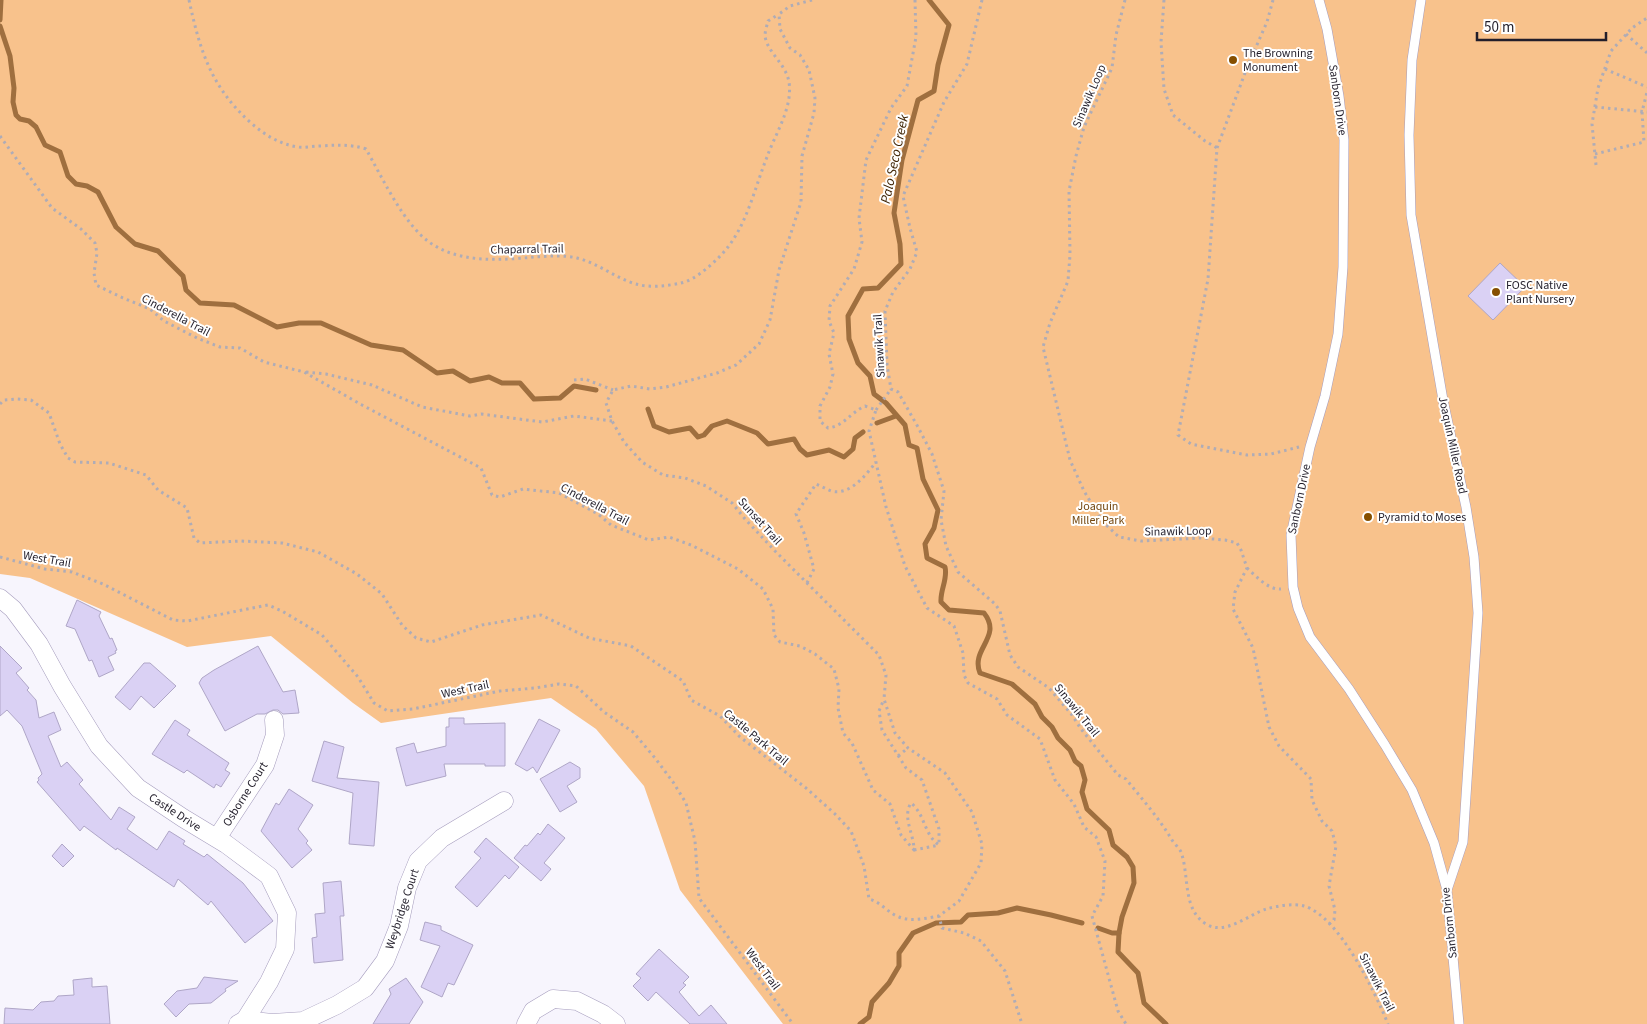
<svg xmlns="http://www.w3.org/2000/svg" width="1647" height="1024" viewBox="0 0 1647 1024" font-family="'Source Sans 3',sans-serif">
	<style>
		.green { fill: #f8c28c }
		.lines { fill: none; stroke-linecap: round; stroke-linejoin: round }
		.stream { stroke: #9f6f3f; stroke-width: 5 }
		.building { fill: #dad1f4; stroke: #afa6c7 }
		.service-casing { stroke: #a59cbd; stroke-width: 10 }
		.minor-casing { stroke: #a59cbd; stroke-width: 19 }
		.path { stroke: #afacb6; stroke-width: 3; stroke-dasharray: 2.5 4; stroke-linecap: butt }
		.service { stroke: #fff; stroke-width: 9 }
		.minor { stroke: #fff; stroke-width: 18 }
		.poi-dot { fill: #864f00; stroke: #fff; stroke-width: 2 }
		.labels { text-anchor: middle; stroke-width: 4; stroke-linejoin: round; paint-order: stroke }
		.poi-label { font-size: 12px; fill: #221e2a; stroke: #fff; text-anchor: start }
		.street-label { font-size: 12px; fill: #221e2a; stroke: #fff }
		.park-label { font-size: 12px; fill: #754911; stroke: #fff }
		.water-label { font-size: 14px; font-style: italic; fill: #402505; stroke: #fff }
	</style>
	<rect width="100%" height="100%" fill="#f7f5fd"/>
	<!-- green -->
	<polygon class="green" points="0,0 1647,0 1647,1024 783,1024 680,890 644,786 596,729 551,698 381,723 353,703 271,636 187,647 30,578 0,574"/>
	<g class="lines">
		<!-- stream -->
		<g class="stream">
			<path d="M929 0 949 25 938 65 934 91 918 100 902 160 894 213 900 244 901 264 878 288 863 289 848 316 849 339 858 363 870 376 874 394 886 403 905 425 909 445 917 448 923 479 938 510 934 528 925 544 927 558 945 567C948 579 940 590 941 602L949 610 984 613C1003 637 970 649 980 673L1012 684 1035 704 1042 717 1052 727 1058 738 1070 750 1075 761 1081 766 1085 780 1082 792 1087 809 1109 830 1113 845 1127 857 1133 867 1134 883 1122 917 1119 933 1118 952 1138 973 1144 1003 1166 1024"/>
			<polyline points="0,20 1,0"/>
			<polyline points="0,26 10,56 14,88 13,102 16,115 20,119 29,121 36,127 45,145 60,152 68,176 76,184 87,186 98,192 116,227 135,244 158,251 183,276 186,290 200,303 234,305 277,327 299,323 321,323 371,345 403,350 437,373 453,371 470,381 489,377 502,383 520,383 534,399 560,398 574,386 596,390"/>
			<polyline points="648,409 654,426 669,432 690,428 698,437 704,435 712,426 727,421 757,433 768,444 794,439 800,449 807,455 829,450 844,457 853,449 855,438 863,432"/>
			<polyline points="877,423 896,416"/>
			<polyline points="1098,928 1112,933 1119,933"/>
			<polyline points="860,1024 869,1017 872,1002 889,983 899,966 899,953 913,933 936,923 961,922 968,915 998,913 1017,908 1051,915 1082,923"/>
		</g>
	</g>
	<!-- building -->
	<g class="building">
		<polygon points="1500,263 1525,287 1493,320 1468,296"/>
		<polygon points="77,600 101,612 99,616 110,639 112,638 117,650 115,651 116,653 108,657 114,670 99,677 92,660 89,661 75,629 66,626"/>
		<polygon points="0,646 22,668 16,673 29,688 27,690 36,700 39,718 54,712 61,730 48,736 61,767 67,762 83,780 79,784 111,820 119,807 135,817 127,829 157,850 169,831 185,841 183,844 204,857 207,854 243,883 273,921 245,943 211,901 208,905 178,879 174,887 117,848 116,850 84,826 80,831 37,782 39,780 38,778 42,774 22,726 7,710 0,716"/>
		<polygon points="258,646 283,692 295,690 299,713 283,714 278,710 273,710 265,714 257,714 225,731 199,683 202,678 214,670"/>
		<polygon points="144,663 150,663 176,686 154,708 141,696 130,710 115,697"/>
		<polygon points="449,718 464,718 464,724 505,723 505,766 485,766 485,764 444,764 446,776 406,786 396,748 414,743 417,753 446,746 446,727 449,727"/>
		<polygon points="539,719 560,730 537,773 533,767 527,771 515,764"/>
		<polygon points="175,720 190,730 187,735 229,763 225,770 230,773 221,787 216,784 214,788 187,770 184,773 152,754"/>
		<polygon points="324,741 344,747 337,778 379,782 374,846 349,844 353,793 312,781"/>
		<polygon points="570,762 580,768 580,778 567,786 577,802 560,812 540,779"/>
		<polygon points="289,789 313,805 298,829 308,841 306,843 312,850 292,868 261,831 276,803 279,805"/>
		<polygon points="548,824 565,838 544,863 551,869 541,881 514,858 525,845 527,846 538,833 540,835"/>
		<polygon points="486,838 519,867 509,879 505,875 477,907 455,887 481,858 474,852"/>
		<polygon points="62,844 74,856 63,867 52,856"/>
		<polygon points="341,881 344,916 340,916 343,960 314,963 312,938 317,937 315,914 325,913 323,883"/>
		<polygon points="425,922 441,926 441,930 473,945 454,985 448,983 442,997 421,987 440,946 420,940"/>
		<polygon points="659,949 689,977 683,983 686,985 679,992 699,1016 711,1005 727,1024 690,1024 656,992 648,1001 633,986 641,978 636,974"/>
		<polygon points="204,977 238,981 225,989 226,991 211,1003 189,1004 176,1017 164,1004 177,991 197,988"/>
		<polygon points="92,978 92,987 107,986 110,1024 4,1024 5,1008 33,1010 41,1002 54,1001 58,996 74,995 73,980"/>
		<polygon points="406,978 423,1002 409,1024 373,1024 391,994 389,989"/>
	</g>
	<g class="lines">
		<defs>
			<g id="service">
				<polyline points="1319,0 1327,29 1339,96 1344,140 1343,267 1338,334 1325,396 1310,447 1291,535 1293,587 1298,608 1310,637 1349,689 1385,745 1412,790 1434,843 1447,890 1459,1024"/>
				<polyline points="1421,0 1412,60 1409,135 1411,215 1443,400 1466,507 1474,557 1478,613 1463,842 1447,890"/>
			</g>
			<g id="minor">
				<polyline points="0,598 13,609 39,644 62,686 99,746 138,788 183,818 226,844 269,876 287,913 285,949 269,982 245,1020 238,1024"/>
				<polyline points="217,838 265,765 275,735 274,720"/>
				<polyline points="245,1020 272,1023 303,1021 337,1005 365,988 385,961 399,926 407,888 418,861 442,838 504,801"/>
				<polyline points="526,1024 533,1011 553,999 577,1001 603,1014 616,1024"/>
			</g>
		</defs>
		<!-- service casing -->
		<use href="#service" class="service-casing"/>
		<!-- minor casing -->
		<use href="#minor" class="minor-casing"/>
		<!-- path -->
		<g class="path">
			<path d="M189 0C200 51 211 87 251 123 265 135 279 144 298 147 305 148 313 146 320 146 336 145 350 144 366 149 382 177 403 223 429 242 460 264 500 260 535 257 549 256 564 255 577 258 598 263 615 278 636 284 649 288 667 286 681 283 696 280 718 260 728 247 748 221 755 187 767 157 775 134 793 108 789 82 786 64 767 52 765 36 765 31 767 25 768 21L779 14"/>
			<polyline points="812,0 790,6 779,14 780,29 790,48 800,55 809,70 815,98 814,113 802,156 801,202 779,270 770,320 759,344 736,365 717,373 666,387 650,389 631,386 613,390 606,403 612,421 624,442 642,462 663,475 685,478 706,486 732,503 745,519 775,551 879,655 886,675 884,699 895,733 908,748 945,773 972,812 982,844 981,863 959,901 939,916 942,928 964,933 981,941 1005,971 1022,1024"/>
			<path d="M915 0 916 37 907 86 891 108 866 160 859 218 862 242 854 269 830 306 829 321 834 333 829 354 833 374 830 387 820 406V421L828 428C844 426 850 413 865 406L876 410 869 431 886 507 905 566 927 608 954 626 963 653 964 675 968 683 997 699 1007 715 1040 739 1055 780 1074 804 1084 827 1096 837 1105 861 1103 896 1092 916 1118 1011 1126 1024"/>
			<path d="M982 0 967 64 944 102 903 196 910 228 917 252 910 269 893 292 885 311 887 365 891 389 898 392 918 427 932 454 944 491 941 520 946 546 958 572 995 604 1000 611 1010 655 1018 667 1049 688 1072 715 1081 729 1118 775 1126 779C1142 799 1159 818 1172 840 1175 845 1181 849 1182 855 1189 878 1183 910 1206 924 1225 936 1248 915 1266 909 1277 906 1293 903 1304 906 1339 916 1375 992 1388 1024"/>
			<polyline points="1125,0 1116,35 1112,68 1084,127 1076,156 1069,191 1070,255 1068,281 1050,323 1043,347 1070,460 1084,491 1102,521 1119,537 1141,541 1201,538 1225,540 1237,543 1241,550 1247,568 1235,592 1233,609 1253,648 1269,727 1279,746 1311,779 1312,800 1322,821 1332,831 1336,846 1329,886 1335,910 1334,920 1329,924"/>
			<polyline points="1164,0 1161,42 1164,89 1173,115 1205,141 1217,148"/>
			<polyline points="1273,0 1267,22 1248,65 1217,148 1208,279 1178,435 1191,444 1247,455 1271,454 1299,447"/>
			<polyline points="1626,34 1647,53"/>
			<polyline points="1605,69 1647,87"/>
			<polyline points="1595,107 1647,112"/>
			<path d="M0 136 52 208 81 229 95 243 97 253 94 273 96 285 123 298 150 309 164 321 197 338 220 347 240 348 264 362 304 372 362 405 481 468 492 495 500 497 523 489 559 493 598 514 611 525 649 540 669 537 691 545 738 569 763 589 773 609 774 635 780 642 800 646 815 654 834 669 839 689 838 708 843 733 852 743 873 790 890 804 901 835 914 850C914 834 902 817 911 803 925 814 924 835 939 845V829L922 780 906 768 882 730 879 711 884 699"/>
			<polyline points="1595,154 1644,142 1642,112 1647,92"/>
			<polyline points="1596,165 1592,124 1598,88 1611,51 1632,28 1647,18"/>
			<polyline points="306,372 326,374 372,385 422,407 470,416 481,414 542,422 574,416 612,421"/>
			<polyline points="574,380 585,379 613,390"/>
			<path d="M0 404 4 400 16 399 31 400 49 413 60 444 68 458 75 462 109 463 146 475 158 490 187 508 194 538 200 543 241 541 282 543 318 552 357 574 382 594 402 625 416 638 431 642 482 625 541 615 589 638 631 646 683 681 691 700 720 716 740 737 806 788 835 814 851 831 864 866 869 899C881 902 888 913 899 917 911 922 927 918 939 916"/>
			<polyline points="876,410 891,389"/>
			<polyline points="0,557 45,569 72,572 103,584 173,620 187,621 268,605 282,611 322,635 358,677 374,703 388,711 413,709 500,691 535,688 559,684 576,686 604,712 633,732 655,758 673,782 686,803 695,841 699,898 793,1024"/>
			<path d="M1247 568C1256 576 1268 590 1281 589"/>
			<path d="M807 583 814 569 804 533 796 514 816 484C821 486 826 489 831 491 850 496 866 475 876 462"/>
			<polyline points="898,756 908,748"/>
			<polyline points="914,850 939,845"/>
		</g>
		<!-- service -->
		<use href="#service" class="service"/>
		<!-- minor -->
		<use href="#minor" class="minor"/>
	</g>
	<!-- markers -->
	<g class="poi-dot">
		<circle cx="1233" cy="60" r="5"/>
		<circle cx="1496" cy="292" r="5"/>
		<circle cx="1368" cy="517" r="5"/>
	</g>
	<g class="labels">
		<!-- poi labels -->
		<g class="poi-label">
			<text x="1243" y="57">The Browning<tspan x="1243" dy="14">Monument</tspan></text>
			<text x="1506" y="289">FOSC Native<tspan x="1506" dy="14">Plant Nursery</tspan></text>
			<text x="1378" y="521">Pyramid to Moses</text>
		</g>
		<!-- street labels -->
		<g class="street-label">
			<text transform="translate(1089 96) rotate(-67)" y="4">Sinawik Loop</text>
			<text transform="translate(1338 100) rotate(82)" y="4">Sanborn Drive</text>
			<text transform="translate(527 249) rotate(-1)" y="4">Chaparral Trail</text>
			<text transform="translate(176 315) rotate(28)" y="4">Cinderella Trail</text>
			<text transform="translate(879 346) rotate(-93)" y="4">Sinawik Trail</text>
			<text transform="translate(1453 445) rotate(78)" y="4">Joaquin Miller Road</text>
			<text transform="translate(1299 499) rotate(-78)" y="4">Sanborn Drive</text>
			<text transform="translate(595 504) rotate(28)" y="4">Cinderella Trail</text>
			<text transform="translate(760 521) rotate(48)" y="4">Sunset Trail</text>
			<text transform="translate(1178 531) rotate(-1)" y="4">Sinawik Loop</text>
			<text transform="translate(47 559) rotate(10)" y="4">West Trail</text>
			<text transform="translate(465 689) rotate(-12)" y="4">West Trail</text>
			<text transform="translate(1077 710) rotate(51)" y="4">Sinawik Trail</text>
			<text transform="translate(756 737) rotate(40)" y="4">Castle Park Trail</text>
			<text transform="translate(245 794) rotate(-58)" y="4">Osborne Court</text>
			<text transform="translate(175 812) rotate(33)" y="4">Castle Drive</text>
			<text transform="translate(402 909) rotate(-72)" y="4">Weybridge Court</text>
			<text transform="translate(1449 923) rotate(-96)" y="4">Sanborn Drive</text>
			<text transform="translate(763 969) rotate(53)" y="4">West Trail</text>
			<text transform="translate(1377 982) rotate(63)" y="4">Sinawik Trail</text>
		</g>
		<!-- park labels -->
		<g class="park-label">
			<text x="1098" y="510">Joaquin<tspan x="1098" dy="14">Miller Park</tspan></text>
		</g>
		<!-- water labels -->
		<g class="water-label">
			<text transform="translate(894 159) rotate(-78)" y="5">Palo Seco Creek</text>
		</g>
	</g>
	<!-- scale -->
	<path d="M1477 32v8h129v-8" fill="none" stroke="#221e2a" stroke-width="2.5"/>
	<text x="1484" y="32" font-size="15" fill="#221e2a" stroke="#ffffff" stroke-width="4" paint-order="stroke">50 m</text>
</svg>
